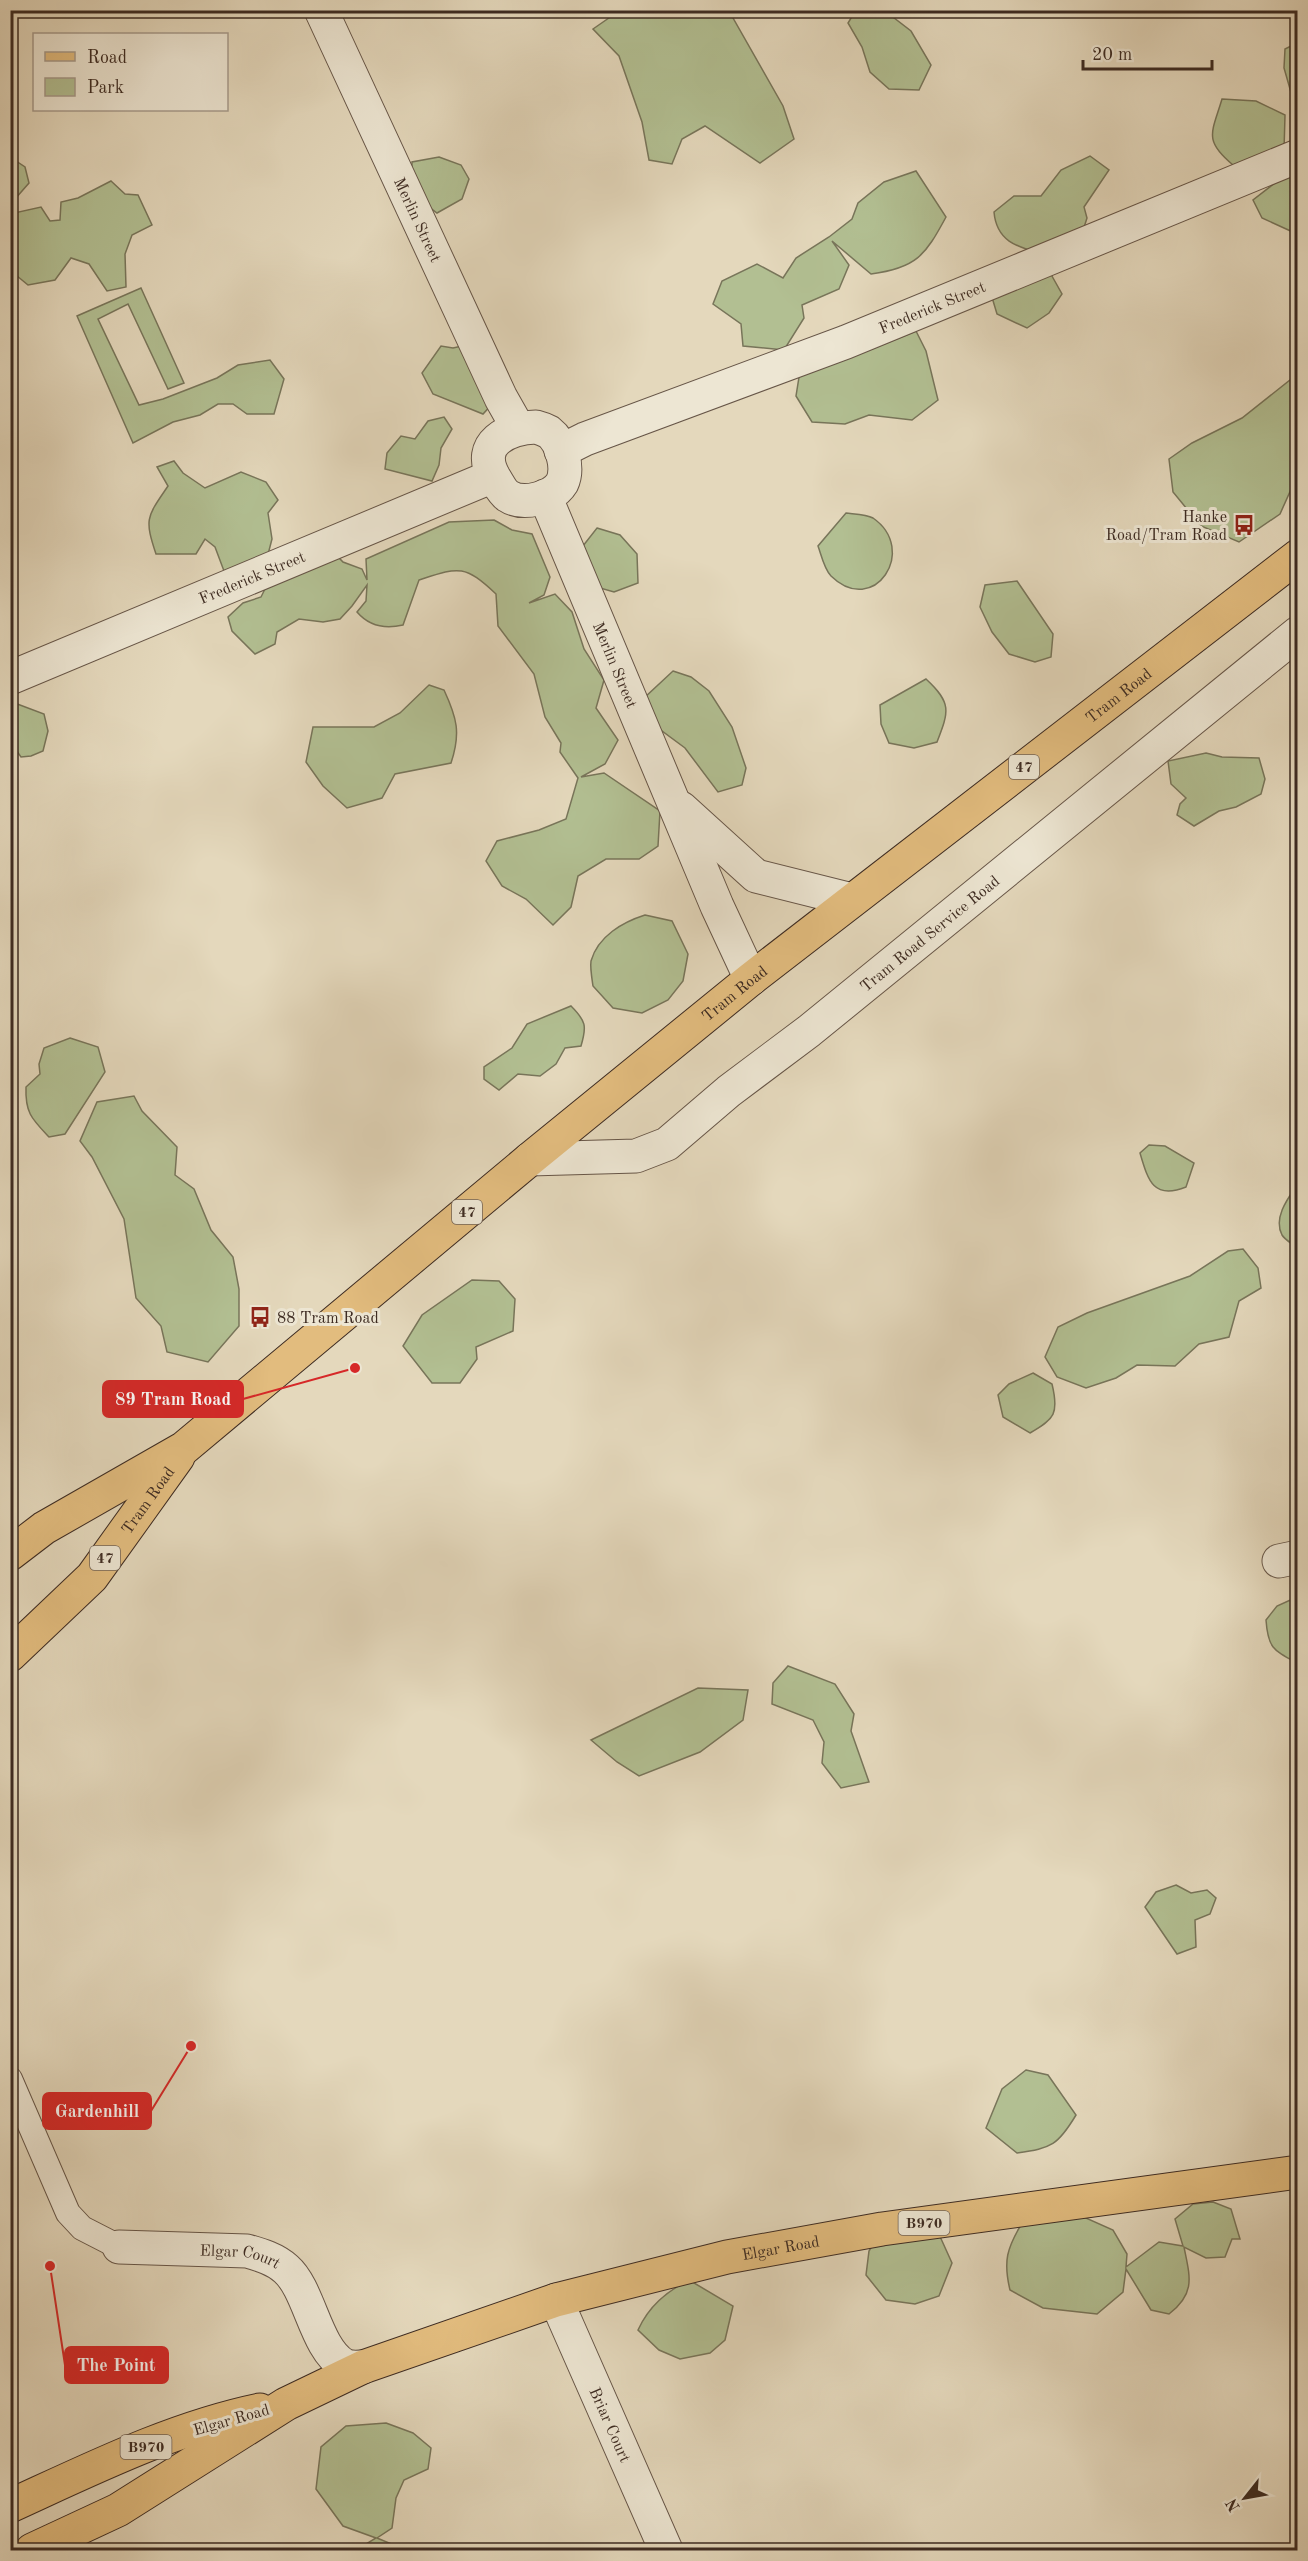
<svg xmlns="http://www.w3.org/2000/svg" width="1308" height="2561" viewBox="0 0 1308 2561" font-family="'Old Standard TT',serif">
	<style>
		.green { fill: #b2bf92; stroke: #78755a; stroke-width: 1.5 }
		.lines { fill: none; stroke-linecap: round; stroke-linejoin: round }
		.service-casing { stroke: #675648; stroke-width: 26 }
		.minor-casing { stroke: #675648; stroke-width: 35 }
		.primary-casing { stroke: #3d2b22; stroke-width: 35 }
		.service { stroke: #ede6d3; stroke-width: 24 }
		.minor { stroke: #ede6d3; stroke-width: 33 }
		.primary { stroke: #e2bc7e; stroke-width: 33 }
		.labels { text-anchor: middle; stroke-width: 6; stroke-linejoin: round; paint-order: stroke }
		.shield { fill: #ede6d3; stroke: #726357; stroke-width: 1.5 }
		.shield-label { font-size: 15px; font-weight: bold; fill: #3d2b22 }
		.street-label { font-size: 16px; fill: #3d2b22; stroke: #ede6d3 }
		.poi-label { font-size: 16px; fill: #3d2b22; stroke: #ede6d3; text-anchor: end }
		.leader { fill: none; stroke: #d62828; stroke-width: 2 }
		.callout-dot { fill: #d62828; stroke: #ede6d3; stroke-width: 2 }
		.callout { fill: #d62828; stroke: #d62828; stroke-width: 2 }
		.callout-label { font-size: 18px; text-anchor: middle; font-weight: bold; fill: #fff }
	</style>
	<rect width="100%" height="100%" fill="#e4d8bc"/>
	<filter id="stains"><feTurbulence type="fractalNoise" baseFrequency=".00333" numOctaves="4"/><feColorMatrix values="0 0 0 0 .2 0 0 0 0 .09 0 0 0 0 .02 0 0 0 .5 -.17"/></filter>
	<radialGradient id="worn" r=".72"><stop offset=".6" stop-color="#630" stop-opacity="0"/><stop offset="1" stop-color="#630" stop-opacity=".3"/></radialGradient>
	<!-- green -->
	<g class="green">
		<polygon points="856,10 885,11 911,31 931,65 919,90 889,89 870,72 862,47 848,23"/>
		<polygon points="619,11 729,11 783,106 794,139 760,163 705,126 682,139 672,164 649,160 642,122 619,56 593,29"/>
		<polygon points="1297,43 1297,98 1292,96 1284,68 1285,49"/>
		<path d="M1222 99 1256 101 1285 115 1284 151 1233 165C1203 140 1212 133 1222 99Z"/>
		<path d="M1090 156 1109 170 1084 207 1087 218 1081 237 1052 257C1024 248 997 246 994 212L1014 196H1041L1061 170Z"/>
		<polygon points="10,157 25,167 29,183 15,199 11,199"/>
		<polygon points="439,157 461,165 469,179 462,199 437,213 411,193 412,162"/>
		<polygon points="1297,166 1297,231 1295,233 1262,218 1253,200"/>
		<path d="M916 171 946 217C925 256 916 268 871 274L832 241 849 265 839 289 802 305 804 318 784 350 743 346 741 324 713 304 722 281 757 264 783 278 796 258 829 237 852 219 858 203 884 182Z"/>
		<polygon points="111,181 125,194 138,195 152,225 132,235 125,254 126,287 107,291 89,264 71,258 55,280 28,285 11,271 11,240 14,213 41,207 50,221 60,220 61,202 78,198"/>
		<polygon points="1048,269 1062,294 1049,313 1027,328 997,314 988,284"/>
		<polygon points="141,288 184,383 168,389 128,304 98,319 139,405 163,399 217,378 238,365 270,360 284,379 274,414 247,414 233,404 218,404 200,415 173,422 133,443 77,316"/>
		<polygon points="916,331 926,351 938,400 912,420 869,415 845,424 812,422 796,396 800,371 846,342 872,349"/>
		<polygon points="480,342 504,391 483,414 433,394 422,373 441,346 453,348"/>
		<polygon points="1290,380 1297,380 1297,476 1280,514 1239,542 1201,526 1173,492 1169,459 1192,443 1242,418"/>
		<polygon points="444,417 452,429 441,448 439,465 432,481 385,469 387,453 401,436 415,439 428,421"/>
		<path d="M174 461 183 473 205 488 241 472 266 482 278 500 268 513 272 539 265 566 224 571 215 547 205 539 196 554H156C144 518 147 517 168 486L157 467Z"/>
		<path d="M846 513C853 514 866 514 873 518 919 550 874 618 831 576 824 569 821 554 818 546Z"/>
		<path d="M494 520 512 530 532 534 550 577 544 595 529 603 555 594 572 612 584 649 604 680 596 708 618 740 605 764 581 777 604 773 660 811 658 846 639 859H606L578 876 571 907 553 925 526 899 502 886 486 861 497 841 539 830 566 819 578 778 560 752 561 743 545 717 534 674 498 626 496 594C464 564 459 567 419 580L403 625C386 629 369 626 357 612L366 601 367 585 352 606 340 619 323 622 299 619 277 632 275 644 255 654 232 631 228 617 243 603 261 597 278 563 323 541 343 562 362 569 367 580 366 559 449 522Z"/>
		<polygon points="597,528 620,535 637,554 638,583 614,592 586,584 579,551"/>
		<polygon points="1017,581 1053,634 1051,657 1035,662 1009,654 992,632 980,607 985,585"/>
		<polygon points="673,671 691,677 709,691 732,727 746,768 742,785 718,792 685,748 654,725 643,699"/>
		<path d="M926 679C952 703 949 711 937 742L914 748 889 743 881 724 880 705Z"/>
		<path d="M429 685 444 690C457 718 461 733 451 763L395 774 382 798 347 808 323 786 306 762 313 727H374L400 713Z"/>
		<polygon points="12,702 44,714 48,731 43,751 31,756 21,757 11,743"/>
		<polygon points="1206,753 1222,757 1259,758 1265,779 1261,794 1236,807 1219,811 1194,826 1177,815 1180,804 1186,798 1171,784 1168,761"/>
		<path d="M645 915 672 921 688 954 683 981 668 1000 642 1013 613 1008 593 986C592 979 590 968 591 961 598 936 623 922 645 915Z"/>
		<path d="M571 1006C586 1021 587 1026 581 1046L565 1048 556 1064 540 1076 518 1074 499 1090 484 1079V1067L512 1048 527 1024Z"/>
		<path d="M70 1038 98 1047 105 1072 65 1134 49 1137C32 1119 25 1113 26 1087L40 1074 39 1064 44 1048Z"/>
		<polygon points="134,1096 142,1111 177,1147 175,1175 194,1189 211,1230 233,1257 239,1289 239,1326 208,1362 167,1352 161,1326 136,1298 124,1219 92,1157 80,1141 97,1102"/>
		<path d="M1149 1145 1165 1146 1194 1163 1186 1187C1153 1200 1148 1180 1140 1153Z"/>
		<path d="M1297 1185V1248C1293 1244 1285 1240 1282 1235 1273 1218 1288 1198 1297 1185Z"/>
		<polygon points="1243,1249 1258,1268 1261,1288 1239,1301 1229,1337 1199,1344 1175,1366 1137,1365 1116,1378 1086,1388 1057,1377 1045,1357 1058,1327 1087,1313 1190,1276 1228,1251"/>
		<polygon points="472,1280 499,1281 515,1299 513,1331 476,1347 477,1359 460,1383 432,1383 403,1346 422,1315"/>
		<path d="M1033 1373 1052 1384C1059 1413 1055 1419 1030 1433L1003 1417 998 1395 1009 1384Z"/>
		<path d="M1297 1597 1298 1663H1297C1273 1650 1268 1648 1266 1620L1277 1606Z"/>
		<polygon points="788,1666 835,1684 854,1714 851,1731 869,1782 841,1788 822,1763 824,1742 813,1720 772,1704 773,1683"/>
		<polygon points="698,1688 748,1690 743,1720 700,1752 639,1776 617,1762 591,1740"/>
		<polygon points="1176,1885 1191,1893 1207,1890 1216,1898 1210,1914 1195,1920 1196,1947 1177,1954 1145,1907 1156,1892"/>
		<path d="M1026 2070 1048 2075 1076 2115C1058 2145 1052 2148 1017 2153L986 2128 1002 2089Z"/>
		<path d="M1213 2202 1231 2209 1240 2239H1232L1225 2257 1206 2258 1184 2247C1190 2277 1196 2293 1169 2314L1151 2310 1126 2269 1123 2292 1097 2314 1043 2308 1010 2290C1003 2261 1007 2248 1022 2223L1077 2214 1113 2230 1127 2254 1126 2267 1159 2242 1183 2246 1175 2219 1193 2204Z"/>
		<polygon points="933,2221 952,2263 939,2296 915,2304 886,2300 866,2275 869,2251 882,2229"/>
		<path d="M689 2280 733 2306 725 2340 710 2353 680 2359 659 2350 638 2330C649 2306 666 2292 689 2280Z"/>
		<polygon points="386,2423 413,2433 431,2448 428,2469 404,2480 396,2498 392,2528 377,2538 406,2550 356,2550 376,2538 343,2526 316,2489 321,2447 346,2426"/>
	</g>
	<g class="lines">
		<defs>
			<polyline id="service" points="10,2079 68,2213 82,2228 119,2247"/>
			<g id="minor">
				<path id="s1" d="M321 10 501 398 518 428"/>
				<path d="M536 427C540 428 545 430 549 432 562 442 569 468 562 483 553 498 523 506 508 496 503 493 497 482 494 477 475 443 508 428 536 427Z"/>
				<path id="s2" d="M561 451 585 439 846 342 1298 156"/>
				<path id="s3" d="M545 496 717 906 751 979"/>
				<path id="s4" d="M10 678 493 476"/>
				<polyline points="681,808 756,876 852,900"/>
				<path id="s5" d="M530 1159 636 1156 667 1144 729 1091 809 1031 1298 633"/>
				<polyline points="1279,1561 1298,1557"/>
				<path id="s6" d="M119 2247 247 2251C261 2255 275 2259 286 2269 310 2290 315 2348 344 2365 350 2368 357 2367 363 2367"/>
				<path id="s7" d="M556 2300 666 2550"/>
			</g>
			<g id="primary">
				<path id="s8" d="M10 1554 44 1528 184 1448 530 1159 751 979 1298 556"/>
				<path id="s9" d="M10 1655 92 1577 178 1457"/>
				<path d="M10 2506C91 2469 173 2428 260 2410"/>
				<path id="s10" d="M32 2550 118 2510 286 2404 363 2367 556 2300 727 2257 882 2229 1298 2172"/>
			</g>
		</defs>
		<!-- service casing -->
		<use href="#service" class="service-casing"/>
		<!-- minor casing -->
		<use href="#minor" class="minor-casing"/>
		<!-- primary casing -->
		<use href="#primary" class="primary-casing"/>
		<!-- service -->
		<use href="#service" class="service"/>
		<!-- minor -->
		<use href="#minor" class="minor"/>
		<!-- primary -->
		<use href="#primary" class="primary"/>
	</g>
	<!-- icons -->
	<defs>
		<symbol id="bus-bare" viewBox="-9 -9 18 18"><path d="M-5-6H5V4H4V6H2V4H-2V6H-4V4H-5ZM-3.5-4V0h7V-4ZM-3.5 1.2v1.5H-2V1.2ZM2 1.2v1.5H3.5V1.2Z" fill="#8f2418" stroke="#ede6d3" stroke-width="2.5" paint-order="stroke"/></symbol>
	</defs>
	<g fill-rule="evenodd">
		<use href="#bus-bare" x="1229" y="510" width="30" height="30"/>
		<use href="#bus-bare" x="245" y="1302" width="30" height="30"/>
	</g>
	<g class="labels">
		<!-- shield labels -->
		<g class="shield">
			<rect x="1009" y="755" width="30" height="24" rx="4.5"/>
			<rect x="452" y="1200" width="30" height="24" rx="4.5"/>
			<rect x="90" y="1546" width="30" height="24" rx="4.5"/>
			<rect x="898.5" y="2211" width="51" height="24" rx="4.5"/>
			<rect x="120.5" y="2435" width="51" height="24" rx="4.5"/>
		</g>
		<g class="shield-label">
			<text x="1024" y="772">47</text>
			<text x="467" y="1217">47</text>
			<text x="105" y="1563">47</text>
			<text x="924" y="2228">B970</text>
			<text x="146" y="2452">B970</text>
		</g>
		<!-- street labels -->
		<g class="street-label">
			<text dy="6" stroke="none"><textPath href="#s1" startOffset="231">Merlin Street</textPath></text>
			<text dy="6" stroke="none"><textPath href="#s2" startOffset="398">Frederick Street</textPath></text>
			<text dy="6" stroke="none"><textPath href="#s4" startOffset="262">Frederick Street</textPath></text>
			<text dy="6" stroke="none"><textPath href="#s3" startOffset="183">Merlin Street</textPath></text>
			<text dy="6" stroke="none"><textPath href="#s8" startOffset="1404">Tram Road</textPath></text>
			<text dy="6" stroke="none"><textPath href="#s5" startOffset="476">Tram Road Service Road</textPath></text>
			<text dy="6" stroke="none"><textPath href="#s8" startOffset="918">Tram Road</textPath></text>
			<text dy="6" stroke="none"><textPath href="#s9" startOffset="208">Tram Road</textPath></text>
			<text dy="6" stroke="none"><textPath href="#s10" startOffset="814">Elgar Road</textPath></text>
			<text dy="6" stroke="none"><textPath href="#s6" startOffset="122">Elgar Court</textPath></text>
			<text transform="translate(231 2419) rotate(-16)" y="6">Elgar Road</text>
			<text dy="6" stroke="none"><textPath href="#s7" startOffset="136">Briar Court</textPath></text>
		</g>
		<!-- poi labels -->
		<g class="poi-label">
			<text x="1227" y="522">Hanke<tspan x="1227" dy="18">Road/Tram Road</tspan></text>
			<text x="277" y="1323" text-anchor="start">88 Tram Road</text>
		</g>
	</g>
	<!-- callouts -->
	<path class="leader" d="M355 1368L243 1399M191 2046L151 2111M50 2266L65 2365"/>
	<g class="callout-dot">
		<circle cx="355" cy="1368" r="6"/>
		<circle cx="191" cy="2046" r="6"/>
		<circle cx="50" cy="2266" r="6"/>
	</g>
	<g class="callout">
		<rect x="103" y="1381" width="140" height="36" rx="6"/>
		<rect x="43" y="2093" width="108" height="36" rx="6"/>
		<rect x="65" y="2347" width="103" height="36" rx="6"/>
	</g>
	<g class="callout-label">
		<text x="173" y="1405">89 Tram Road</text>
		<text x="97" y="2117">Gardenhill</text>
		<text x="116" y="2371">The Point</text>
	</g>
	<!-- margin -->
	<rect width="1308" height="2561" fill="none" stroke="#e4d8bc" stroke-width="36"/>
	<rect x="12" y="12" width="1284" height="2537" fill="none" stroke="#3d2b22" stroke-width="3"/>
	<rect x="18" y="18" width="1272" height="2525" fill="none" stroke="#3d2b22" stroke-width="1.5"/>
	<!-- legend -->
	<rect x="33" y="33" width="195" height="78" fill="#ede6d3" stroke="#a79b8c" stroke-width="1.5"/>
	<rect x="45" y="52" width="30" height="9" fill="#e2bc7e" stroke="#a79b8c" stroke-width="1.5"/>
	<text x="87" y="63" font-size="18" fill="#3d2b22">Road</text>
	<rect x="45" y="78" width="30" height="18" fill="#b2bf92" stroke="#a79b8c" stroke-width="1.5"/>
	<text x="87" y="93" font-size="18" fill="#3d2b22">Park</text>
	<!-- north arrow -->
	<g transform="translate(1245 2498) rotate(239)" stroke="#ede6d3" stroke-width="4.5" paint-order="stroke">
	<path d="M0-4.5L10 22L0 15L-10 22Z" fill="#3d2b22"/>
	<text y="-9" font-size="16" font-weight="bold" text-anchor="middle" fill="#3d2b22">N</text>
	</g>
	<!-- scale -->
	<path d="M1083 60v9h129v-9" fill="none" stroke="#3d2b22" stroke-width="3"/>
	<text x="1092" y="60" font-size="18" fill="#3d2b22" stroke="#ede6d3" stroke-width="4.5" paint-order="stroke">20 m</text>
	<rect width="100%" height="100%" filter="url(#stains)"/>
	<rect width="100%" height="100%" fill="url(#worn)"/>
</svg>
